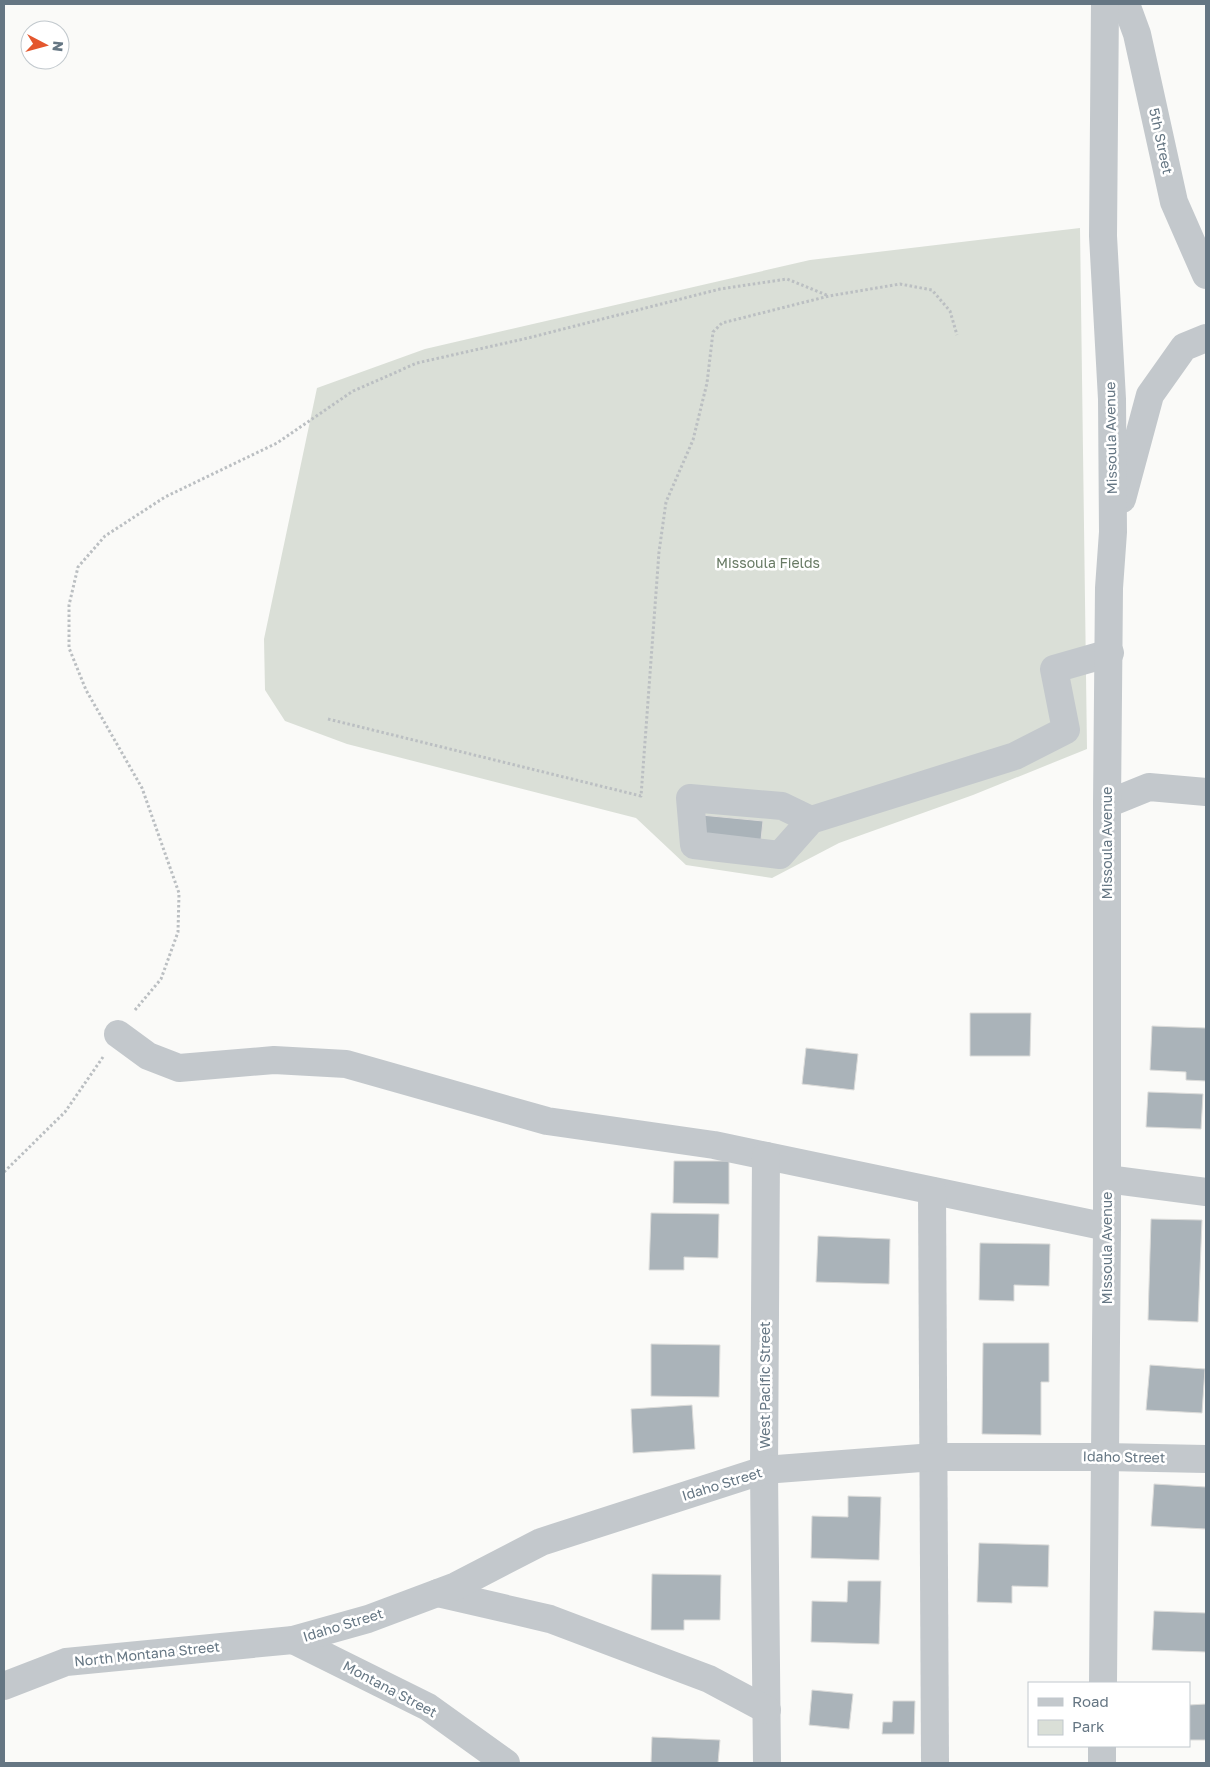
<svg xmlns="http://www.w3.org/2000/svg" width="1210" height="1767" viewBox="0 0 1210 1767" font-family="'Golos Text',sans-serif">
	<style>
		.green { fill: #dadfd7 }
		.building { fill: #aab3b9; stroke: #dcdcda }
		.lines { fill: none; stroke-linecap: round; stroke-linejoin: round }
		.path { stroke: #bbbfc2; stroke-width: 3; stroke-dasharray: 2.5 2.5; stroke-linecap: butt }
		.minor { stroke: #c3c8cc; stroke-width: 28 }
		.labels { text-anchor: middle; stroke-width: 5; stroke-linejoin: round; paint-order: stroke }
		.street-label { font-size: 14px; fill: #657683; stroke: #fff }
		.park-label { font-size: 14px; fill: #687a64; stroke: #fff }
	</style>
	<rect width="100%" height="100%" fill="#fafaf8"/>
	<!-- green -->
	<polygon class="green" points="1080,228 1087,749 973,795 839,843 772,878 686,865 636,818 347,744 285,721 265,690 264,639 317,388 425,349 810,260"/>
	<!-- building -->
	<g class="building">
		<polygon points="701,815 763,821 761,840 699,834"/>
		<polygon points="970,1013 1031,1013 1030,1056 970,1056"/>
		<polygon points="1152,1026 1206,1028 1206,1081 1186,1080 1186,1072 1150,1070"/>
		<polygon points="806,1048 858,1054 854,1090 802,1084"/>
		<polygon points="1148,1092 1203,1094 1201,1129 1146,1127"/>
		<polygon points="674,1161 729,1161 729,1204 673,1203"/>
		<polygon points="651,1213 719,1214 718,1258 684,1257 684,1270 649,1270"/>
		<polygon points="1151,1219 1202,1220 1198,1322 1148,1320"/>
		<polygon points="818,1236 890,1239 889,1284 816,1282"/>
		<polygon points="980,1243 1050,1244 1049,1286 1014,1285 1014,1301 979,1300"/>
		<polygon points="983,1343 1049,1343 1049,1382 1041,1382 1041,1435 982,1434"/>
		<polygon points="651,1344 720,1345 719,1397 651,1396"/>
		<polygon points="1150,1365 1205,1369 1202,1413 1146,1410"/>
		<polygon points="692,1405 695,1449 633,1453 631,1409"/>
		<polygon points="1154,1484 1206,1487 1206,1529 1151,1526"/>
		<polygon points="848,1496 881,1497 879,1560 811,1558 812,1516 848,1517"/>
		<polygon points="979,1543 1049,1545 1048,1587 1012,1586 1012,1603 977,1602"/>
		<polygon points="652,1574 721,1575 720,1620 684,1620 684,1630 651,1630"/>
		<polygon points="848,1581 881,1581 879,1644 811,1642 812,1601 847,1602"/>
		<polygon points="1154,1611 1206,1613 1206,1652 1152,1650"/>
		<polygon points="812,1690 853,1694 849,1729 809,1725"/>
		<polygon points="893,1701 915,1701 914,1734 882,1734 883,1722 892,1722"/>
		<polygon points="1206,1704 1206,1740 1189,1740 1189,1705"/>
		<polygon points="652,1737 720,1740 718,1763 651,1763"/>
	</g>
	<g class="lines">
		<!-- path -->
		<g class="path">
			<polyline points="328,719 641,796 659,552 666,502 693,440 707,383 713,332 722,323 829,296 900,284 932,290 950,311 957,335"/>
			<polyline points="135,1010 161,979 178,932 179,893 142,788 86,690 69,648 69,605 78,567 105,536 165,497 277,443 353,391 417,363 528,338 720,289 787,279 829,296"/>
			<polyline points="4,1172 65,1112 103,1057"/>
		</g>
		<!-- minor -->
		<g class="minor">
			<polyline points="1126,4 1137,34 1174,202 1206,275"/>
			<polyline points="1122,499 1150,395 1184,347 1206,338"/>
			<polyline points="1107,804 1149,787 1206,792"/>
			<polyline points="811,820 780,855 694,845 690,798 782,806 811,820 1015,756 1066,730 1054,669 1110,653"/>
			<polyline points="118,1034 148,1056 179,1068 274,1060 346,1064 547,1121 714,1145 1107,1227"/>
			<polyline points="766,1156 764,1470 767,1763"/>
			<polyline points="1107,1179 1206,1192"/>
			<polyline points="932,1191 935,1763"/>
			<polyline points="438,1593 550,1619 709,1679 767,1710"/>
			<polyline points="293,1640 428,1707 506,1763"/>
			<polyline points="1103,1683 1107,1227 1107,804 1109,588 1113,532 1112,399 1103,236 1105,4"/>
			<polyline points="4,1686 66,1662 293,1640 368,1619 456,1586 541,1542 764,1470 934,1457 1105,1457 1206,1459"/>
			<polyline points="1102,1763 1102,1746"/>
		</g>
	</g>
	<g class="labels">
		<!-- street labels -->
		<g class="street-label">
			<text transform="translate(1161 141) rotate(78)" y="5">5th Street</text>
			<text transform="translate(1111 438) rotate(-91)" y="5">Missoula Avenue</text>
			<text transform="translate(1107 843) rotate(-90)" y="5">Missoula Avenue</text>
			<text transform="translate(1107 1248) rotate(-90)" y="5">Missoula Avenue</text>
			<text transform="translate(765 1385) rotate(-90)" y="5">West Pacific Street</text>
			<text transform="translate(1124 1457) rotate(1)" y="5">Idaho Street</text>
			<text transform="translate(722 1484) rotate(-17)" y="5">Idaho Street</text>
			<text transform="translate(343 1625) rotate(-17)" y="5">Idaho Street</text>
			<text transform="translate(147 1654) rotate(-6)" y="5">North Montana Street</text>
			<text transform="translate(390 1689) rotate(28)" y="5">Montana Street</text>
		</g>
		<!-- park labels -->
		<g class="park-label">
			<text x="768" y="568">Missoula Fields</text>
		</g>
	</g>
	<!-- border -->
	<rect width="1210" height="1767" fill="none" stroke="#657683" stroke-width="10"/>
	<!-- legend -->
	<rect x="1028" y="1682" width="162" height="65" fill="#ffffff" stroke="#c1c8cd"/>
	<rect x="1038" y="1698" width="25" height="8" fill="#c3c8cc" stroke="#c1c8cd"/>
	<text x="1072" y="1707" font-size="15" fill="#657683">Road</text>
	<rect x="1038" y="1720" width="25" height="15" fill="#dadfd7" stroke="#c1c8cd"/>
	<text x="1072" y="1732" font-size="15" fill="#657683">Park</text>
	<!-- north arrow -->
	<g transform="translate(45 45) rotate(96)"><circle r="24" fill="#ffffff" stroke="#c1c8cd"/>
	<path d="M0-4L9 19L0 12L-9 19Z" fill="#e4572e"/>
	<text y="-8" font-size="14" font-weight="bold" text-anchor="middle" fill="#657683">N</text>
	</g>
</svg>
